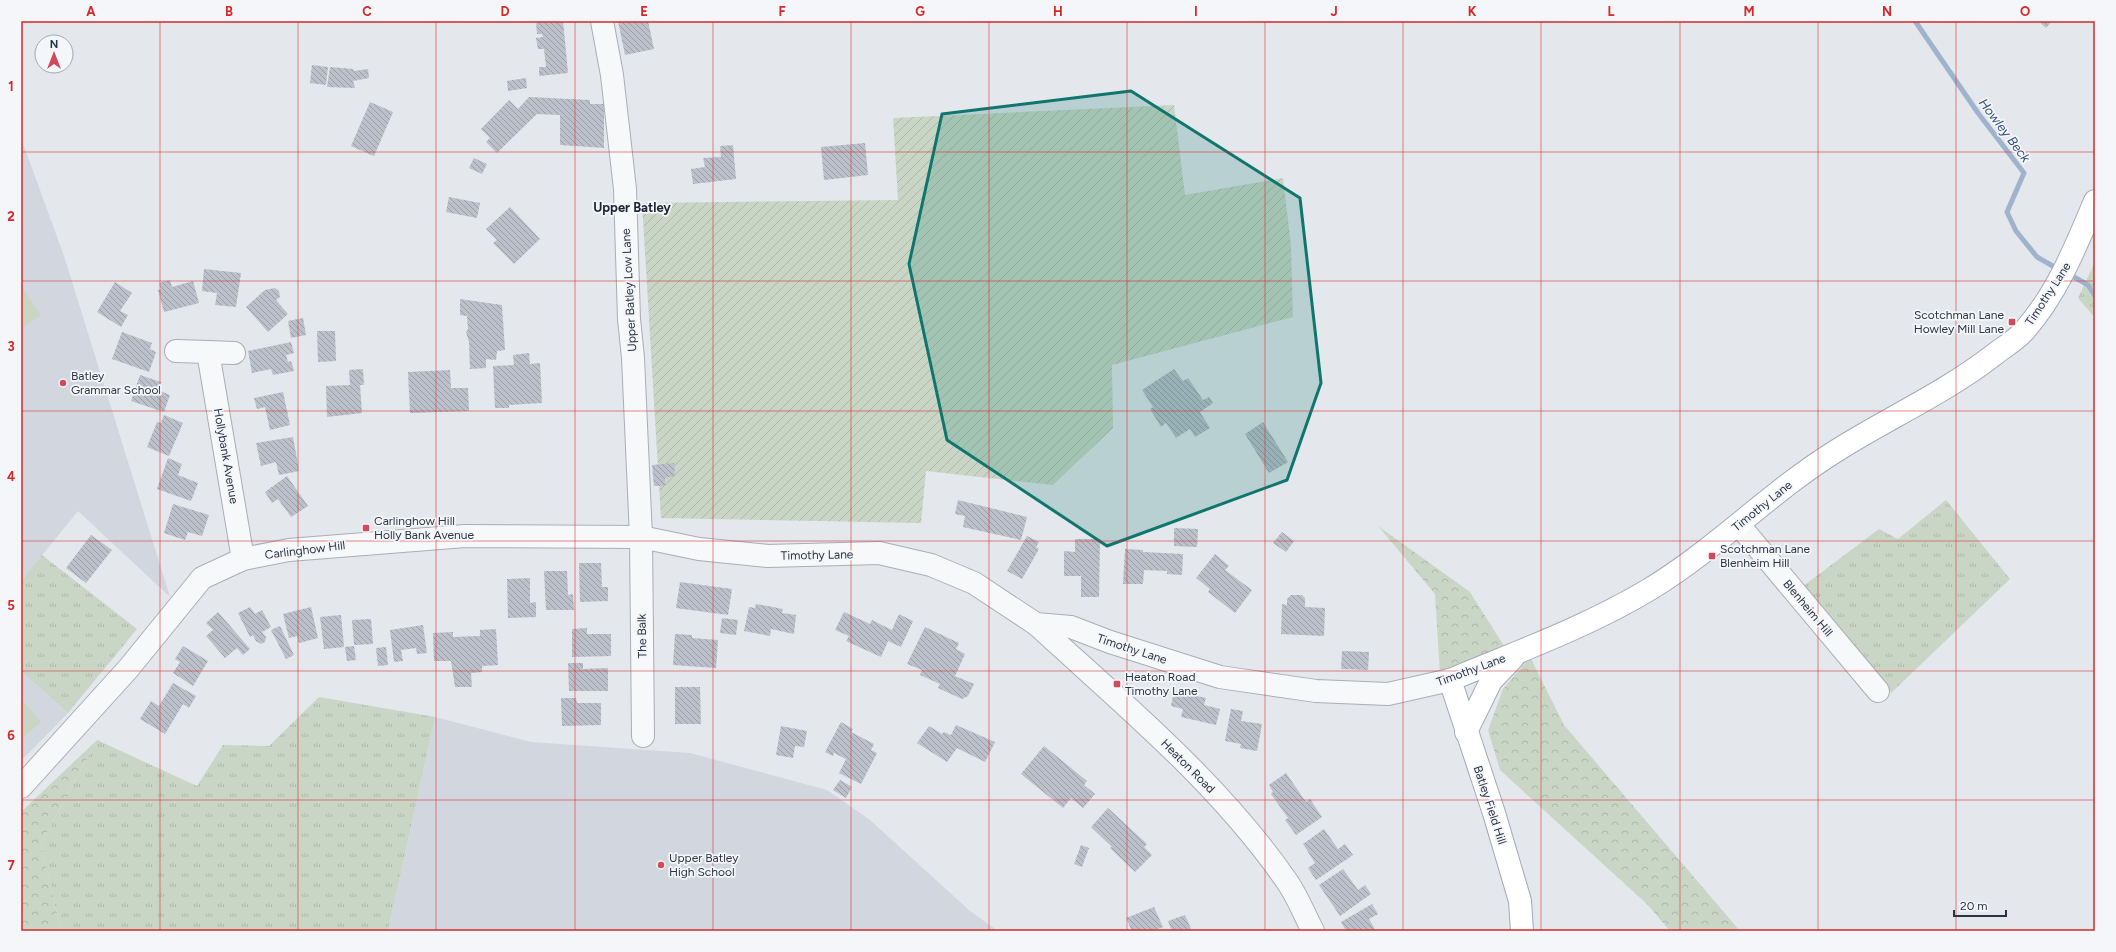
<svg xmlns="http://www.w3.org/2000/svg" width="2116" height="952" viewBox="0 0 2116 952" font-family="Figtree,sans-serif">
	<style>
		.built { fill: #d2d6de }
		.grass { fill: url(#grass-tufts) }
		.forest { fill: url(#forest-crowns) }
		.garden { fill: url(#garden-furrows) }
		.pitch { fill: #c9d6c5 }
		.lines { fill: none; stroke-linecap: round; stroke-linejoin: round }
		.stream { stroke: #9fb4cc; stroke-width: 5 }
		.building { fill: url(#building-back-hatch) }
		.minor-casing { stroke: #a9aeb7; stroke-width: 24 }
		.major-casing { stroke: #a3abb8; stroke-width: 24 }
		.minor { stroke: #f7f8fa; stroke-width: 22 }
		.major { stroke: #fff; stroke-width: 22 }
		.marked { fill: #0f766e; fill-opacity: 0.2; stroke: #0f766e; stroke-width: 3; stroke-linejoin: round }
		.grid { fill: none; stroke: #d62828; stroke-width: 1; stroke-opacity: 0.55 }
		.poi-dot { fill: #d1495b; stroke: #f4f6f9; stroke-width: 1.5 }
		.labels { text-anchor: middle; stroke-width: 3.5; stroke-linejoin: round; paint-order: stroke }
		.street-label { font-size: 12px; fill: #2b3445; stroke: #f4f6f9 }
		.poi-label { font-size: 12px; fill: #2b3445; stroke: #f4f6f9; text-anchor: start }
		.water-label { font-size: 13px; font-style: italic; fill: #34527a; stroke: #f4f6f9 }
		.neighbourhood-label { font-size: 13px; font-weight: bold; fill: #1d2536; stroke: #f4f6f9 }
		.neatline { fill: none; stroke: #d62828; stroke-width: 1.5 }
		.grid-label { font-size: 13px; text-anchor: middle; font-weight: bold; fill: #d62828 }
	</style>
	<defs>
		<pattern id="grass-tufts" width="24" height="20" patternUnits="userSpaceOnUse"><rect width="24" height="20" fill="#c9d6c5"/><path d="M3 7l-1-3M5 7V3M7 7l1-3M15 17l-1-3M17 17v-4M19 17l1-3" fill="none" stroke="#adb8ab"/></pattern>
		<pattern id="forest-crowns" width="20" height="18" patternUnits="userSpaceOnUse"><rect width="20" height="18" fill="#c9d6c5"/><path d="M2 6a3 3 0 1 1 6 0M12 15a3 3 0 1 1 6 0" fill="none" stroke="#adb8ab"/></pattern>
		<pattern id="garden-furrows" width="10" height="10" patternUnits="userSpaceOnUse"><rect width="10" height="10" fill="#c9d6c5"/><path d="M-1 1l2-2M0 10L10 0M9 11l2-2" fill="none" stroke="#adb8ab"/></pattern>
		<pattern id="building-back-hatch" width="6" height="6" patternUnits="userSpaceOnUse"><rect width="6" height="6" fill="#bbc0ca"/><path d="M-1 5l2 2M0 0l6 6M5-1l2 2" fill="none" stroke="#989da6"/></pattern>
	</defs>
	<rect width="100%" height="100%" fill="#e4e7ec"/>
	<!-- built -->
	<g class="built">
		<polygon points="21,138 64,256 170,597 78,511 21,581"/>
		<polygon points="21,671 68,713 21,761"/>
		<polygon points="435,717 531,742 690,753 827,790 870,820 970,911 998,931 388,931"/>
	</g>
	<!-- grass -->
	<g class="grass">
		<polygon points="2095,262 2095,318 2078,298"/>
		<polygon points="1946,500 2010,579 1891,693 1802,587 1879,529 1898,539"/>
		<polygon points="42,555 137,629 68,713 21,671 21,581"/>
		<polygon points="319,697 435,717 388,931 61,931 41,844 97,740 197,786 223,745 269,746"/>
	</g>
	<!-- forest -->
	<g class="forest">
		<polygon points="1378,526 1470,592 1504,646 1440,673 1435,594"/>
		<polygon points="1530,657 1564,725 1740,931 1670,931 1647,904 1500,770 1488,730 1503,689"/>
		<polygon points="97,740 41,844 61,931 21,931 21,812"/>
	</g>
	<!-- garden -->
	<polygon class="garden" points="1174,105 1185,195 1283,178 1291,245 1293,317 1112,365 1113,428 1053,485 926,471 921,523 661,518 642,203 898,200 893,118"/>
	<!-- pitch -->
	<g class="pitch">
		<polygon points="21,286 41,315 21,329"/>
		<polygon points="21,699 41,722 21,739"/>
	</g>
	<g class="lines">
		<!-- stream -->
		<g class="stream">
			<polyline points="1915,21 1978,113 2024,173 2007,212 2016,231 2037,257 2058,269"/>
			<polyline points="2067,273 2088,285 2095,296"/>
		</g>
	</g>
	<!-- building -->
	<g class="building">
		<polygon points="536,21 563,21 568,73 539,76 539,67 546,67 544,49 538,49 536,38 543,37 542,34 537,34"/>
		<polygon points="618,21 648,21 654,49 625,55"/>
		<polygon points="2038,21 2052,21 2046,28"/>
		<polygon points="312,65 328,67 326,85 310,83"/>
		<polygon points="330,67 353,69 354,71 368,69 369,78 353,81 355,88 327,87"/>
		<polygon points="526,78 527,88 508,91 507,81"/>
		<polygon points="529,97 590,100 590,104 604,104 604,148 560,145 560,115 537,114 497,153 486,142 490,138 481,129 509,100 518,109"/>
		<polygon points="370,102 393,112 374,156 351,146"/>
		<polygon points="865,143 868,175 824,180 821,147"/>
		<polygon points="733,145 736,179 693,184 691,169 705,167 703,158 721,157 720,146"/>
		<polygon points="474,158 487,164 482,174 469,168"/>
		<polygon points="449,197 480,203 477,218 446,212"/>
		<polygon points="510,207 540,239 514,264 493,243 497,240 486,229"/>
		<polygon points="204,269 241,273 236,307 215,305 217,293 202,291"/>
		<polygon points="170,280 172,287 193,281 199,303 164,312 158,290 161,289 159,283"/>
		<polygon points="115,282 132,293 120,311 128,315 121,327 97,312"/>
		<polygon points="275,288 279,291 280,297 276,300 288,314 268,332 246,307 265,290"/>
		<polygon points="460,299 502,305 505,350 497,351 496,360 486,359 486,368 470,369 469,342 466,332 468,329 467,316 460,315"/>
		<polygon points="303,318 306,335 291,338 288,321"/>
		<polygon points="317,331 335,331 336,361 318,362"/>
		<polygon points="122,332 152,343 150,349 156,352 149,372 112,359"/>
		<polygon points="291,342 294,353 286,355 288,362 291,361 294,371 273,375 271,369 252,373 248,351"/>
		<polygon points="529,353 530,364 540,363 542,403 509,405 509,408 495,408 493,366 514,365 513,355"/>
		<polygon points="363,369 364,385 360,385 362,413 327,417 326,386 350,385 349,370"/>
		<polygon points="1174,369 1183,381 1188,378 1203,400 1209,397 1213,403 1200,412 1210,428 1195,437 1190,429 1176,438 1166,423 1161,427 1150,409 1153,407 1142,390"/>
		<polygon points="450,370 451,388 468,388 469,411 410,413 408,372"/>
		<polygon points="140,375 161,382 158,390 170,395 164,412 131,401"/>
		<polygon points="283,392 290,425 270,430 265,407 257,409 254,398"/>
		<polygon points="164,415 183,423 169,456 147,447 157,422 161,423"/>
		<polygon points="1263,422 1288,462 1269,473 1245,434"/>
		<polygon points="293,437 299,471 279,475 276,462 261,466 256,443"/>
		<polygon points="168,458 182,464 178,475 198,483 191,501 157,489"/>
		<polygon points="674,463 675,476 665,478 665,486 654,486 652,465"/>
		<polygon points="287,476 308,506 291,517 278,499 272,503 265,492"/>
		<polygon points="958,500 1027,517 1021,540 963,527 965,516 955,514"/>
		<polygon points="173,504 209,515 202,536 188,532 185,540 164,533"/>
		<polygon points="1174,528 1198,529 1197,547 1174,546"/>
		<polygon points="1282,532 1294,541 1286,552 1273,543"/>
		<polygon points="91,535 112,550 86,583 66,568"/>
		<polygon points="1027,536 1039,542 1036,547 1039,549 1022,579 1007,571"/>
		<polygon points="1075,539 1100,539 1099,597 1081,597 1081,576 1064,576 1064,551 1075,552"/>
		<polygon points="1125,549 1143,550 1143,552 1183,554 1182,575 1167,574 1167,571 1144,570 1143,584 1123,584"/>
		<polygon points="1215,554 1229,566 1225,570 1252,590 1235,613 1208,592 1210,589 1196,578"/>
		<polygon points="579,563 601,563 602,587 608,587 608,601 580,602"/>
		<polygon points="544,571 567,571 568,595 573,594 574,610 546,610"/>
		<polygon points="530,578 530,603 536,602 536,617 508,618 507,579"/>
		<polygon points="680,582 732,589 728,615 676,608"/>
		<polygon points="1291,595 1302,595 1305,598 1305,607 1325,608 1324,636 1281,634 1282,604 1287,605 1287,599"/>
		<polygon points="756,604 783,609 782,613 796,615 794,634 771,629 770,636 744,631 749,607 755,608"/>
		<polygon points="250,607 255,614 262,610 271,627 262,632 266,637 265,642 261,644 256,641 253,635 250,637 238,613"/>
		<polygon points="311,607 318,638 299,643 297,636 289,638 283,614"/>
		<polygon points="218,612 250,649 243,655 237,648 225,658 206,636 213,630 206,623"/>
		<polygon points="844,612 870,624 872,620 892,630 899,614 913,621 901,647 888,641 881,657 846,641 849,636 835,630"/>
		<polygon points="341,615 344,647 324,649 320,617"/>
		<polygon points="722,618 738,620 736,635 720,633"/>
		<polygon points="371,619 373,644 354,645 352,620"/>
		<polygon points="423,625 427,653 417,654 416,648 401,650 403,661 394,662 390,630"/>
		<polygon points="280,626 294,655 286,659 271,630"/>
		<polygon points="925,627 959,643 956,649 965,654 955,676 974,684 968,696 962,699 938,688 940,684 920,675 922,670 907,664"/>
		<polygon points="587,628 587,634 611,634 611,656 572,657 572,629"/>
		<polygon points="496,629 498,665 482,666 482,672 471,673 472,687 455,687 451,661 434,661 433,633 453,632 453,637 480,636 480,630"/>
		<polygon points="675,634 692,635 692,638 718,640 716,668 673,665"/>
		<polygon points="183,646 208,661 193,686 173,673 180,662 175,659"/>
		<polygon points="354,646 356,660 347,661 345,647"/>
		<polygon points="386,647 388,665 378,666 376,648"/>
		<polygon points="1342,651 1369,652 1368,670 1341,669"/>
		<polygon points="568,663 583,663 583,669 608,668 608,691 569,691"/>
		<polygon points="173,683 196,696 189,708 183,704 165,734 140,719 151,701 159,706"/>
		<polygon points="675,687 700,687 701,724 675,724"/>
		<polygon points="1174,691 1206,698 1204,705 1220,709 1216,725 1181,717 1183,709 1171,706"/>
		<polygon points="561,698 576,698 577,703 601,703 601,725 562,726"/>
		<polygon points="1231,709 1243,711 1241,721 1262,724 1257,751 1240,748 1241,744 1225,741"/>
		<polygon points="841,722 853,729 851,732 874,744 871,750 877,753 861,784 839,773 846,759 834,753 833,756 825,752"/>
		<polygon points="956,725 995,742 985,762 957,748 947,762 917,743 929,726 942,734 944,732 951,735"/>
		<polygon points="781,726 807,731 804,747 795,746 793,758 776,755"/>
		<polygon points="1044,746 1087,781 1084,785 1095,794 1083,808 1071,798 1063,808 1021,774"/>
		<polygon points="1286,773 1306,802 1310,799 1322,817 1296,835 1285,820 1288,818 1271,794 1273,792 1269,785"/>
		<polygon points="840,780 852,787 846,798 833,790"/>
		<polygon points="1108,808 1147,844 1144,847 1152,855 1135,872 1110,848 1112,847 1091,827"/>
		<polygon points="1324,829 1338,849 1345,844 1353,855 1316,880 1308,868 1315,863 1303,844"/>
		<polygon points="1081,845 1089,848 1082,867 1074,864"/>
		<polygon points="1343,869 1358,890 1365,885 1371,894 1340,916 1319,885"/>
		<polygon points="1372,904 1378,914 1369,919 1376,931 1346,931 1341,922"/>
		<polygon points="1154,907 1163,927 1153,931 1132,931 1126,918"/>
		<polygon points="1185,915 1192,931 1172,931 1168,921"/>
	</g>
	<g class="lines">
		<defs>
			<g id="minor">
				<polyline points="602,21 612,75 625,189 629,319 633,358 641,537 643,736"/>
				<polyline points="176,351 208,352"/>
				<polyline points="234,353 208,352 243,559"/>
				<polyline points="1739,525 1878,691"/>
				<path d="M1036 624C1123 704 1218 782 1286 880 1297 895 1304 914 1313 931"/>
				<polyline points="21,787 128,669 202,578 243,559 289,550 465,536 641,537 699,549 768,556 879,553 931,565 974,583 1036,624 1071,627 1110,642 1220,677 1316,691 1388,694 1450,680"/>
			</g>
			<g id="major">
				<polyline points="1466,732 1491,681 1513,658"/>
				<path d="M1522 931 1520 901 1494 813 1450 680C1517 652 1587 627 1650 589 1716 549 1770 492 1836 451 1888 418 1945 393 1995 354 2004 347 2016 340 2024 331 2057 294 2076 246 2095 201"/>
			</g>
		</defs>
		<!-- minor casing -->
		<use href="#minor" class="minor-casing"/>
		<!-- major casing -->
		<use href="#major" class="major-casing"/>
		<!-- minor -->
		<use href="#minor" class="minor"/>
		<!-- major -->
		<use href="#major" class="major"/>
	</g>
	<!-- marked area -->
	<path class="marked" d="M1131 91 1300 198 1321 383 1287 480 1107 546 947 440 909 264 942 114Z"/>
	<!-- grid -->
	<path class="grid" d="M160 21V931M298 21V931M436 21V931M575 21V931M713 21V931M851 21V931M989 21V931M1127 21V931M1265 21V931M1403 21V931M1541 21V931M1680 21V931M1818 21V931M1956 21V931M21 152H2095M21 281H2095M21 411H2095M21 541H2095M21 671H2095M21 800H2095"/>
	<!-- markers -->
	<g class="poi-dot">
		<rect x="2008" y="318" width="8" height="8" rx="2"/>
		<circle cx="63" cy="383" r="4"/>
		<rect x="362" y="524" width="8" height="8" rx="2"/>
		<rect x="1708" y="552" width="8" height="8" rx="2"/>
		<rect x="1113" y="680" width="8" height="8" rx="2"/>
		<circle cx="661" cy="865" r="4"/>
	</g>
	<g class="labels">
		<!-- street labels -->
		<g class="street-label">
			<text transform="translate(629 290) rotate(-93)" y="4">Upper Batley Low Lane</text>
			<text transform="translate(2048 294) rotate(-57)" y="4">Timothy Lane</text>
			<text transform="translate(226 456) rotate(80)" y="4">Hollybank Avenue</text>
			<text transform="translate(1762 506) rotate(-39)" y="4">Timothy Lane</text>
			<text transform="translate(305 550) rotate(-7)" y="4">Carlinghow Hill</text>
			<text transform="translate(817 555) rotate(-1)" y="4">Timothy Lane</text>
			<text transform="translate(1808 608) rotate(50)" y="4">Blenheim Hill</text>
			<text transform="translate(642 636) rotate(-91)" y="4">The Balk</text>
			<text transform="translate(1132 649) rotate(18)" y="4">Timothy Lane</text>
			<text transform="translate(1471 670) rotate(-20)" y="4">Timothy Lane</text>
			<text transform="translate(1188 766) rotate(45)" y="4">Heaton Road</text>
			<text transform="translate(1490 805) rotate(72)" y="4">Batley Field Hill</text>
		</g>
		<!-- poi labels -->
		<g class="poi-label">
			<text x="2004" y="319" text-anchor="end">Scotchman Lane<tspan x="2004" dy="14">Howley Mill Lane</tspan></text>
			<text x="71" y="380">Batley<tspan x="71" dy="14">Grammar School</tspan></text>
			<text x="374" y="525">Carlinghow Hill<tspan x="374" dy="14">Holly Bank Avenue</tspan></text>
			<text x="1720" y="553">Scotchman Lane<tspan x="1720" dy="14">Blenheim Hill</tspan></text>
			<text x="1125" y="681">Heaton Road<tspan x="1125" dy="14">Timothy Lane</tspan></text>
			<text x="669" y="862">Upper Batley<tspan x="669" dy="14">High School</tspan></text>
		</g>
		<!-- water labels -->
		<g class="water-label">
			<text transform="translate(2005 130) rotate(53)" y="5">Howley Beck</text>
		</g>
		<!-- neighbourhood labels -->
		<g class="neighbourhood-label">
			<text x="632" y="212">Upper Batley</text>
		</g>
	</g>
	<!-- border -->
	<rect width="2116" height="952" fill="none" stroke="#f4f6f9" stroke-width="44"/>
	<!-- north arrow -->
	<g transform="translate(54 54)"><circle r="19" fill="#f4f6f9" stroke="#a4a8b1"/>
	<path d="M0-3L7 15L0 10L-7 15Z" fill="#d1495b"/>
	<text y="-6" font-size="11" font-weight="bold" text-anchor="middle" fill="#2b3445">N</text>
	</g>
	<!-- scale -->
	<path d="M1954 910v6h52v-6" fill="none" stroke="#2b3445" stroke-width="2"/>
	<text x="1960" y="910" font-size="12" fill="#2b3445" stroke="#f4f6f9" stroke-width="3" paint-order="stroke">20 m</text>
	<rect x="22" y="22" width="2072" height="908" class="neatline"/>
	<g class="grid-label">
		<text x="91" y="16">A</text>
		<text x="229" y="16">B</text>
		<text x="367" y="16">C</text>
		<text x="505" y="16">D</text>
		<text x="644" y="16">E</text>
		<text x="782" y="16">F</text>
		<text x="920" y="16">G</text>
		<text x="1058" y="16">H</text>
		<text x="1196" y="16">I</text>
		<text x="1334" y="16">J</text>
		<text x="1472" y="16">K</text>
		<text x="1611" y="16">L</text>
		<text x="1749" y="16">M</text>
		<text x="1887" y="16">N</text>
		<text x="2025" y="16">O</text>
		<text x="11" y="91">1</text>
		<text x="11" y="221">2</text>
		<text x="11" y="351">3</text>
		<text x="11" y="481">4</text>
		<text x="11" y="610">5</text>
		<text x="11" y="740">6</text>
		<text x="11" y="870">7</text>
	</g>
</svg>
